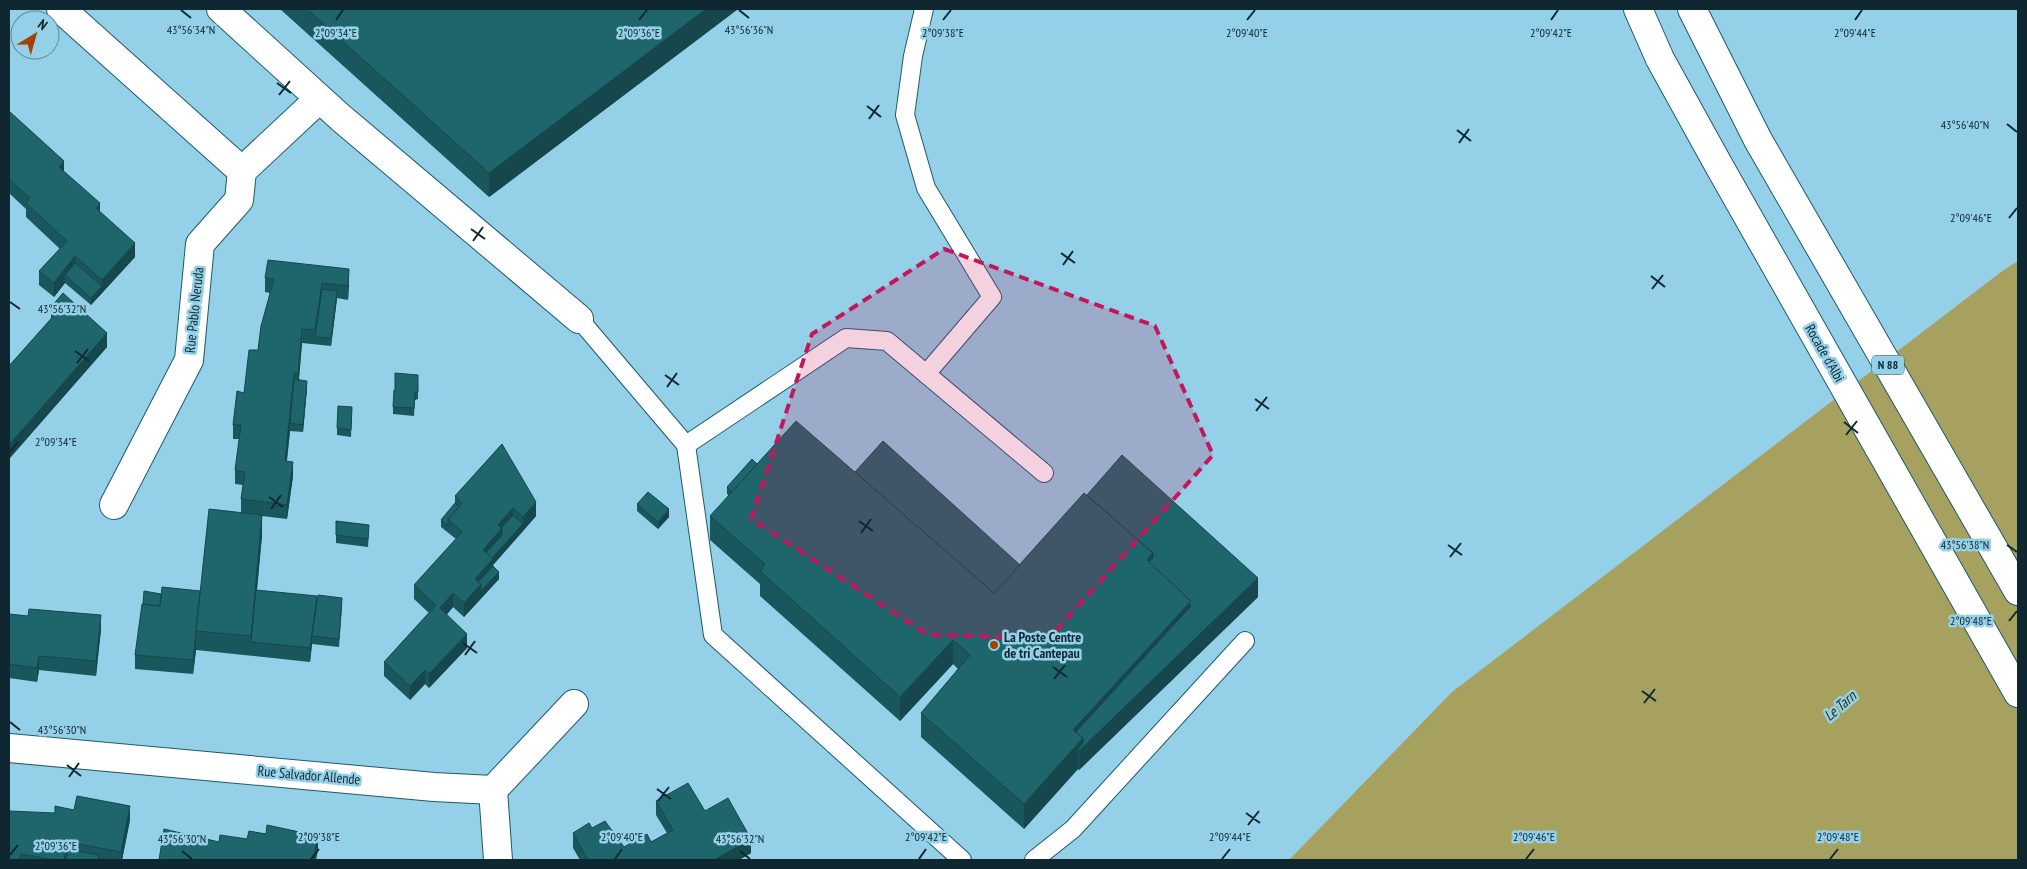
<svg xmlns="http://www.w3.org/2000/svg" width="2027" height="869" viewBox="0 0 2027 869" font-family="'PT Sans Narrow',sans-serif">
	<style>
		.water { fill: #a7a15f }
		.lines { fill: none; stroke-linecap: round; stroke-linejoin: round }
		.lane-casing { stroke: #1d5a6e; stroke-width: 20 }
		.street-casing { stroke: #1d5a6e; stroke-width: 30 }
		.highway-casing { stroke: #1d5a6e; stroke-width: 30 }
		.lane { stroke: #fff; stroke-width: 18 }
		.street { stroke: #fff; stroke-width: 28 }
		.highway { stroke: #fff; stroke-width: 28 }
		.wall { fill: #1a575d }
		.shaded-wall { fill: #15474c }
		.building { fill: #1e656c; stroke: #15474c }
		.marked { fill: #c2185b; fill-opacity: 0.2; stroke: #c2185b; stroke-width: 4; stroke-dasharray: 10 6; stroke-linejoin: round }
		.ticks { fill: none; stroke: #0f2730; stroke-width: 2 }
		.poi-dot { fill: #a44104; stroke: #94d0e7; stroke-width: 2 }
		.labels { text-anchor: middle; stroke-width: 5; stroke-linejoin: round; paint-order: stroke }
		.shield { fill: #94d0e7; stroke: #375a67; stroke-width: 1 }
		.shield-label { font-size: 12px; font-weight: bold; fill: #0f2730 }
		.street-label { font-size: 14px; fill: #0f2730; stroke: #94d0e7 }
		.poi-label { font-size: 14px; font-weight: bold; fill: #0f2730; stroke: #94d0e7; text-anchor: start }
		.water-label { font-size: 15px; font-style: italic; fill: #2f2c0d; stroke: #94d0e7 }
		.ticks-label { font-size: 12px; text-anchor: middle; fill: #0f2730; stroke: #94d0e7; stroke-width: 5; stroke-linejoin: round; paint-order: stroke }
	</style>
	<rect width="100%" height="100%" fill="#94d0e7"/>
	<!-- water -->
	<polygon class="water" points="2018,261 2018,860 1289,860 1452,692 2001,272"/>
	<g class="lines">
		<defs>
			<g id="lane">
				<polyline points="924,9 913,56 905,115 926,188 992,297 926,374"/>
				<polyline points="579,319 686,445 713,635 962,860"/>
				<polyline points="686,445 846,338 887,341 1044,473"/>
				<polyline points="1034,860 1073,829 1245,641"/>
			</g>
			<g id="street">
				<polyline points="61,9 242,171"/>
				<polyline points="221,9 341,118 579,319"/>
				<polyline points="114,505 189,360 200,244 239,200 242,171 319,99"/>
				<polyline points="9,748 434,787 493,790 574,704"/>
				<polyline points="493,790 498,860"/>
			</g>
			<g id="highway">
				<polyline points="1638,9 1660,59 1718,164 2018,693"/>
				<polyline points="1692,9 1758,140 2018,591"/>
			</g>
		</defs>
		<!-- lane casing -->
		<use href="#lane" class="lane-casing"/>
		<!-- street casing -->
		<use href="#street" class="street-casing"/>
		<!-- highway casing -->
		<use href="#highway" class="highway-casing"/>
		<!-- lane -->
		<use href="#lane" class="lane"/>
		<!-- street -->
		<use href="#street" class="street"/>
		<!-- highway -->
		<use href="#highway" class="highway"/>
	</g>
	<!-- wall -->
	<g class="wall">
		<polygon points="280,9 738,9 489,197"/>
		<polygon points="9,111 100,212 135,257 91,305 65,283 54,297 39,285 39,271 60,249 26,217 26,209 9,193"/>
		<polygon points="265,278 349,283 348,300 337,298 331,346 302,343 299,380 307,388 303,432 290,431 287,461 293,476 287,519 262,516 262,535 257,590 342,606 339,647 312,644 310,662 196,650 193,674 135,669 135,655 161,594 200,591 241,513 241,499 243,485 235,484 235,470 239,439 233,439 233,425 258,350 270,293 265,292"/>
		<polygon points="51,307 107,347 9,459 9,366 51,319"/>
		<polygon points="418,375 418,399 415,400 414,416 393,414 393,407 395,390"/>
		<polygon points="352,407 351,437 337,435 337,428"/>
		<polygon points="502,444 536,516 493,565 499,579 464,617 453,607 446,615 467,648 429,688 425,684 410,700 384,676 384,662 429,613 414,599 414,585 456,539 441,527 441,520 455,503 455,496"/>
		<polygon points="757,464 855,472 1020,565 1087,495 1258,597 1079,770 1078,769 1024,829 921,737 921,713 958,669 953,664 900,721 760,596 760,584 710,540 710,516 729,496 727,494 727,487"/>
		<polygon points="637,504 669,517 658,529 637,511"/>
		<polygon points="336,521 369,532 368,547 336,543"/>
		<polygon points="9,614 101,629 96,676 39,670 37,682 9,678"/>
		<polygon points="656,801 705,811 751,853 739,860 580,860 573,848 573,833 592,828 624,847 651,842 667,833 656,815"/>
		<polygon points="74,810 130,820 122,860 9,860 55,813"/>
	</g>
	<!-- shaded-wall -->
	<g class="shaded-wall">
		<polygon points="706,9 738,9 489,197 489,173"/>
		<polygon points="64,161 64,175 59,167"/>
		<polygon points="100,203 100,218 96,208"/>
		<polygon points="135,243 135,257 91,305 91,298 102,286 102,280"/>
		<polygon points="75,256 75,270 65,275 65,283 54,297 54,283"/>
		<polygon points="349,269 349,283 348,300 348,286"/>
		<polygon points="337,291 337,299 331,346 331,338"/>
		<polygon points="302,329 302,343 298,387 298,373"/>
		<polygon points="107,333 107,347 9,459 9,445"/>
		<polygon points="294,373 294,387 290,423 290,431 285,475 285,461"/>
		<polygon points="307,381 307,388 303,432 303,425"/>
		<polygon points="293,462 293,476 287,519 287,505"/>
		<polygon points="536,502 536,516 523,531 523,517"/>
		<polygon points="513,508 513,522 502,542 486,560 483,550 498,525"/>
		<polygon points="669,509 669,517 658,529 658,522"/>
		<polygon points="262,515 262,535 252,642 251,642 251,636"/>
		<polygon points="523,524 523,531 493,565 493,573 499,572 499,579 464,617 464,603 475,579 489,562"/>
		<polygon points="1153,553 1153,570 1147,560"/>
		<polygon points="1258,578 1258,597 1079,770 1079,751 1078,749 1078,769 1024,829 1024,804 1073,730 1191,601"/>
		<polygon points="453,593 453,607 440,623 440,608"/>
		<polygon points="317,596 317,610 312,636 312,644 310,662 310,648"/>
		<polygon points="101,615 101,629 96,676 96,661"/>
		<polygon points="467,634 467,648 429,688 429,674"/>
		<polygon points="196,636 196,650 193,674 193,660"/>
		<polygon points="953,640 953,664 900,721 900,697"/>
		<polygon points="39,656 39,670 37,682 37,668"/>
		<polygon points="425,670 425,684 410,700 410,686"/>
		<polygon points="130,806 130,820 122,860 121,860 121,852"/>
		<polygon points="318,836 318,850 316,860 313,860"/>
		<polygon points="751,839 751,853 739,860 714,860"/>
		<polygon points="68,842 67,860 64,860"/>
	</g>
	<!-- building -->
	<g class="building">
		<polygon points="307,9 706,9 489,173"/>
		<polygon points="9,111 64,161 59,167 100,203 96,208 135,243 102,280 75,256 54,283 39,271 67,241 26,203 30,198 9,179"/>
		<polygon points="268,260 349,269 348,286 322,283 315,330 302,329 298,373 294,373 285,461 293,462 287,505 241,499 245,472 235,470 241,425 233,425 237,391 244,393 249,350 258,350 261,326 274,279 265,278"/>
		<polygon points="75,263 102,286 91,298 65,275"/>
		<polygon points="322,289 337,291 331,338 315,337"/>
		<polygon points="63,293 107,333 9,445 9,366 57,312 51,307"/>
		<polygon points="395,373 418,375 418,392 415,392 414,408 393,407 394,390 395,390"/>
		<polygon points="294,379 307,381 303,425 290,423"/>
		<polygon points="338,406 352,407 351,430 337,428"/>
		<polygon points="796,421 994,593 1084,493 1153,553 1147,560 1191,601 1073,730 1083,738 1024,804 921,713 970,655 953,640 900,697 760,571 765,564 710,516"/>
		<polygon points="883,441 1020,565 994,593 855,472"/>
		<polygon points="502,444 536,502 523,517 513,508 498,525 502,528 483,550 493,559 475,579 481,584 464,603 453,593 440,608 467,634 429,674 425,670 410,686 384,662 436,605 414,585 462,532 448,519 462,503 455,496"/>
		<polygon points="1122,455 1258,578 1079,751 1078,749 1083,743 1083,738 1076,732 1191,606 1189,604 1191,601 1149,562 1153,558 1153,553 1087,495"/>
		<polygon points="752,459 757,464 732,492 727,487"/>
		<polygon points="648,492 669,509 658,522 637,504"/>
		<polygon points="455,503 459,507 448,519 448,526 441,520"/>
		<polygon points="209,509 262,515 251,636 196,631"/>
		<polygon points="513,515 523,524 492,558 486,553 502,535 502,528 501,528"/>
		<polygon points="336,521 369,525 368,539 336,535"/>
		<polygon points="493,566 499,572 481,591 481,584 478,582"/>
		<polygon points="162,587 200,591 193,660 135,655 142,604 160,606"/>
		<polygon points="256,590 317,596 310,648 251,642"/>
		<polygon points="144,591 161,594 160,606 143,604"/>
		<polygon points="318,595 342,598 339,639 312,636"/>
		<polygon points="29,609 101,615 96,661 39,656 37,668 9,664 9,614 28,616"/>
		<polygon points="688,783 705,811 728,798 751,839 714,860 588,860 573,833 589,823 592,828 605,821 624,847 647,834 651,842 673,830 656,801"/>
		<polygon points="77,796 130,806 121,852 68,842 64,860 55,860 21,854 20,860 9,860 9,811 55,813 55,806 74,810"/>
		<polygon points="267,825 318,836 313,860 159,860 164,829 219,842 220,835 247,839 249,831 266,834"/>
		<polygon points="68,849 99,855 98,860 66,860"/>
	</g>
	<!-- marked area -->
	<path class="marked" d="M944 249 1155 326 1213 455 1050 638 928 635 751 519 812 334Z"/>
	<!-- ticks -->
	<path class="ticks" d="M181 10 191 18M739 10 749 18M336 20 343 10M639 20 647 10M943 20 951 10M1247 20 1255 10M1551 20 1558 10M1855 20 1862 10M277 83 291 93M279 95 290 81M867 106 881 117M869 119 879 105M2007 124 2017 132M1457 130 1471 141M1459 143 1469 129M2009 218 2017 208M471 229 485 239M473 241 483 227M1061 253 1075 263M1063 265 1073 251M1651 276 1665 287M1652 289 1663 275M10 302 20 309M75 351 89 361M77 363 88 349M665 375 679 385M667 387 677 373M1255 399 1269 409M1256 411 1267 397M1844 422 1858 433M1846 435 1857 421M10 452 18 442M269 497 283 507M271 509 281 495M859 521 873 531M861 533 871 519M1448 545 1462 555M2007 545 2017 552M1450 557 1461 543M2009 621 2017 611M463 643 477 653M465 655 475 641M1053 667 1067 677M1054 679 1065 665M1642 691 1656 701M1644 703 1655 689M10 722 20 730M67 765 81 776M69 777 79 763M657 789 671 799M658 801 669 787M1246 813 1260 823M1248 825 1259 811M182 851 192 859M740 851 750 859M10 855 18 845M311 859 319 849M615 859 622 849M919 859 926 849M1222 859 1230 849M1526 859 1534 849M1830 859 1838 849"/>
	<!-- markers -->
	<circle class="poi-dot" cx="994" cy="645" r="5"/>
	<g class="labels">
		<!-- shield labels -->
		<rect class="shield" x="1872" y="355.5" width="32" height="19" rx="4"/>
		<g class="shield-label">
			<text x="1888" y="369">N 88</text>
		</g>
		<!-- street labels -->
		<g class="street-label">
			<text transform="translate(194 310) rotate(-84)" y="5">Rue Pablo Neruda</text>
			<text transform="translate(1825 353) rotate(60)" y="5">Rocade d'Albi</text>
			<text transform="translate(309 775) rotate(5)" y="5">Rue Salvador Allende</text>
		</g>
		<!-- poi labels -->
		<g class="poi-label">
			<text x="1004" y="642">La Poste Centre<tspan x="1004" dy="16">de tri Cantepau</tspan></text>
		</g>
		<!-- water labels -->
		<g class="water-label">
			<text transform="translate(1840 706) rotate(-41)" y="5">Le Tarn</text>
		</g>
	</g>
	<g class="ticks-label">
		<text x="191" y="34">43°56'34"N</text>
		<text x="749" y="34">43°56'36"N</text>
		<text x="336" y="37">2°09'34"E</text>
		<text x="639" y="37">2°09'36"E</text>
		<text x="943" y="37">2°09'38"E</text>
		<text x="1247" y="37">2°09'40"E</text>
		<text x="1551" y="37">2°09'42"E</text>
		<text x="1855" y="37">2°09'44"E</text>
		<text x="1965" y="129">43°56'40"N</text>
		<text x="1971" y="222">2°09'46"E</text>
		<text x="62" y="313">43°56'32"N</text>
		<text x="56" y="446">2°09'34"E</text>
		<text x="1965" y="549">43°56'38"N</text>
		<text x="1971" y="625">2°09'48"E</text>
		<text x="62" y="734">43°56'30"N</text>
		<text x="319" y="841">2°09'38"E</text>
		<text x="622" y="841">2°09'40"E</text>
		<text x="926" y="841">2°09'42"E</text>
		<text x="1230" y="841">2°09'44"E</text>
		<text x="1534" y="841">2°09'46"E</text>
		<text x="1838" y="841">2°09'48"E</text>
		<text x="182" y="843">43°56'30"N</text>
		<text x="740" y="843">43°56'32"N</text>
		<text x="56" y="850">2°09'36"E</text>
	</g>
	<!-- border -->
	<rect width="2027" height="869" fill="none" stroke="#0f2730" stroke-width="20"/>
	<!-- north arrow -->
	<g transform="translate(35 35) rotate(37)"><circle r="24" fill="#94d0e7" stroke="#5f8c9e"/>
	<path d="M0-4L9 19L0 12L-9 19Z" fill="#a44104"/>
	<text y="-8" font-size="14" font-weight="bold" text-anchor="middle" fill="#0f2730">N</text>
	</g>
</svg>
